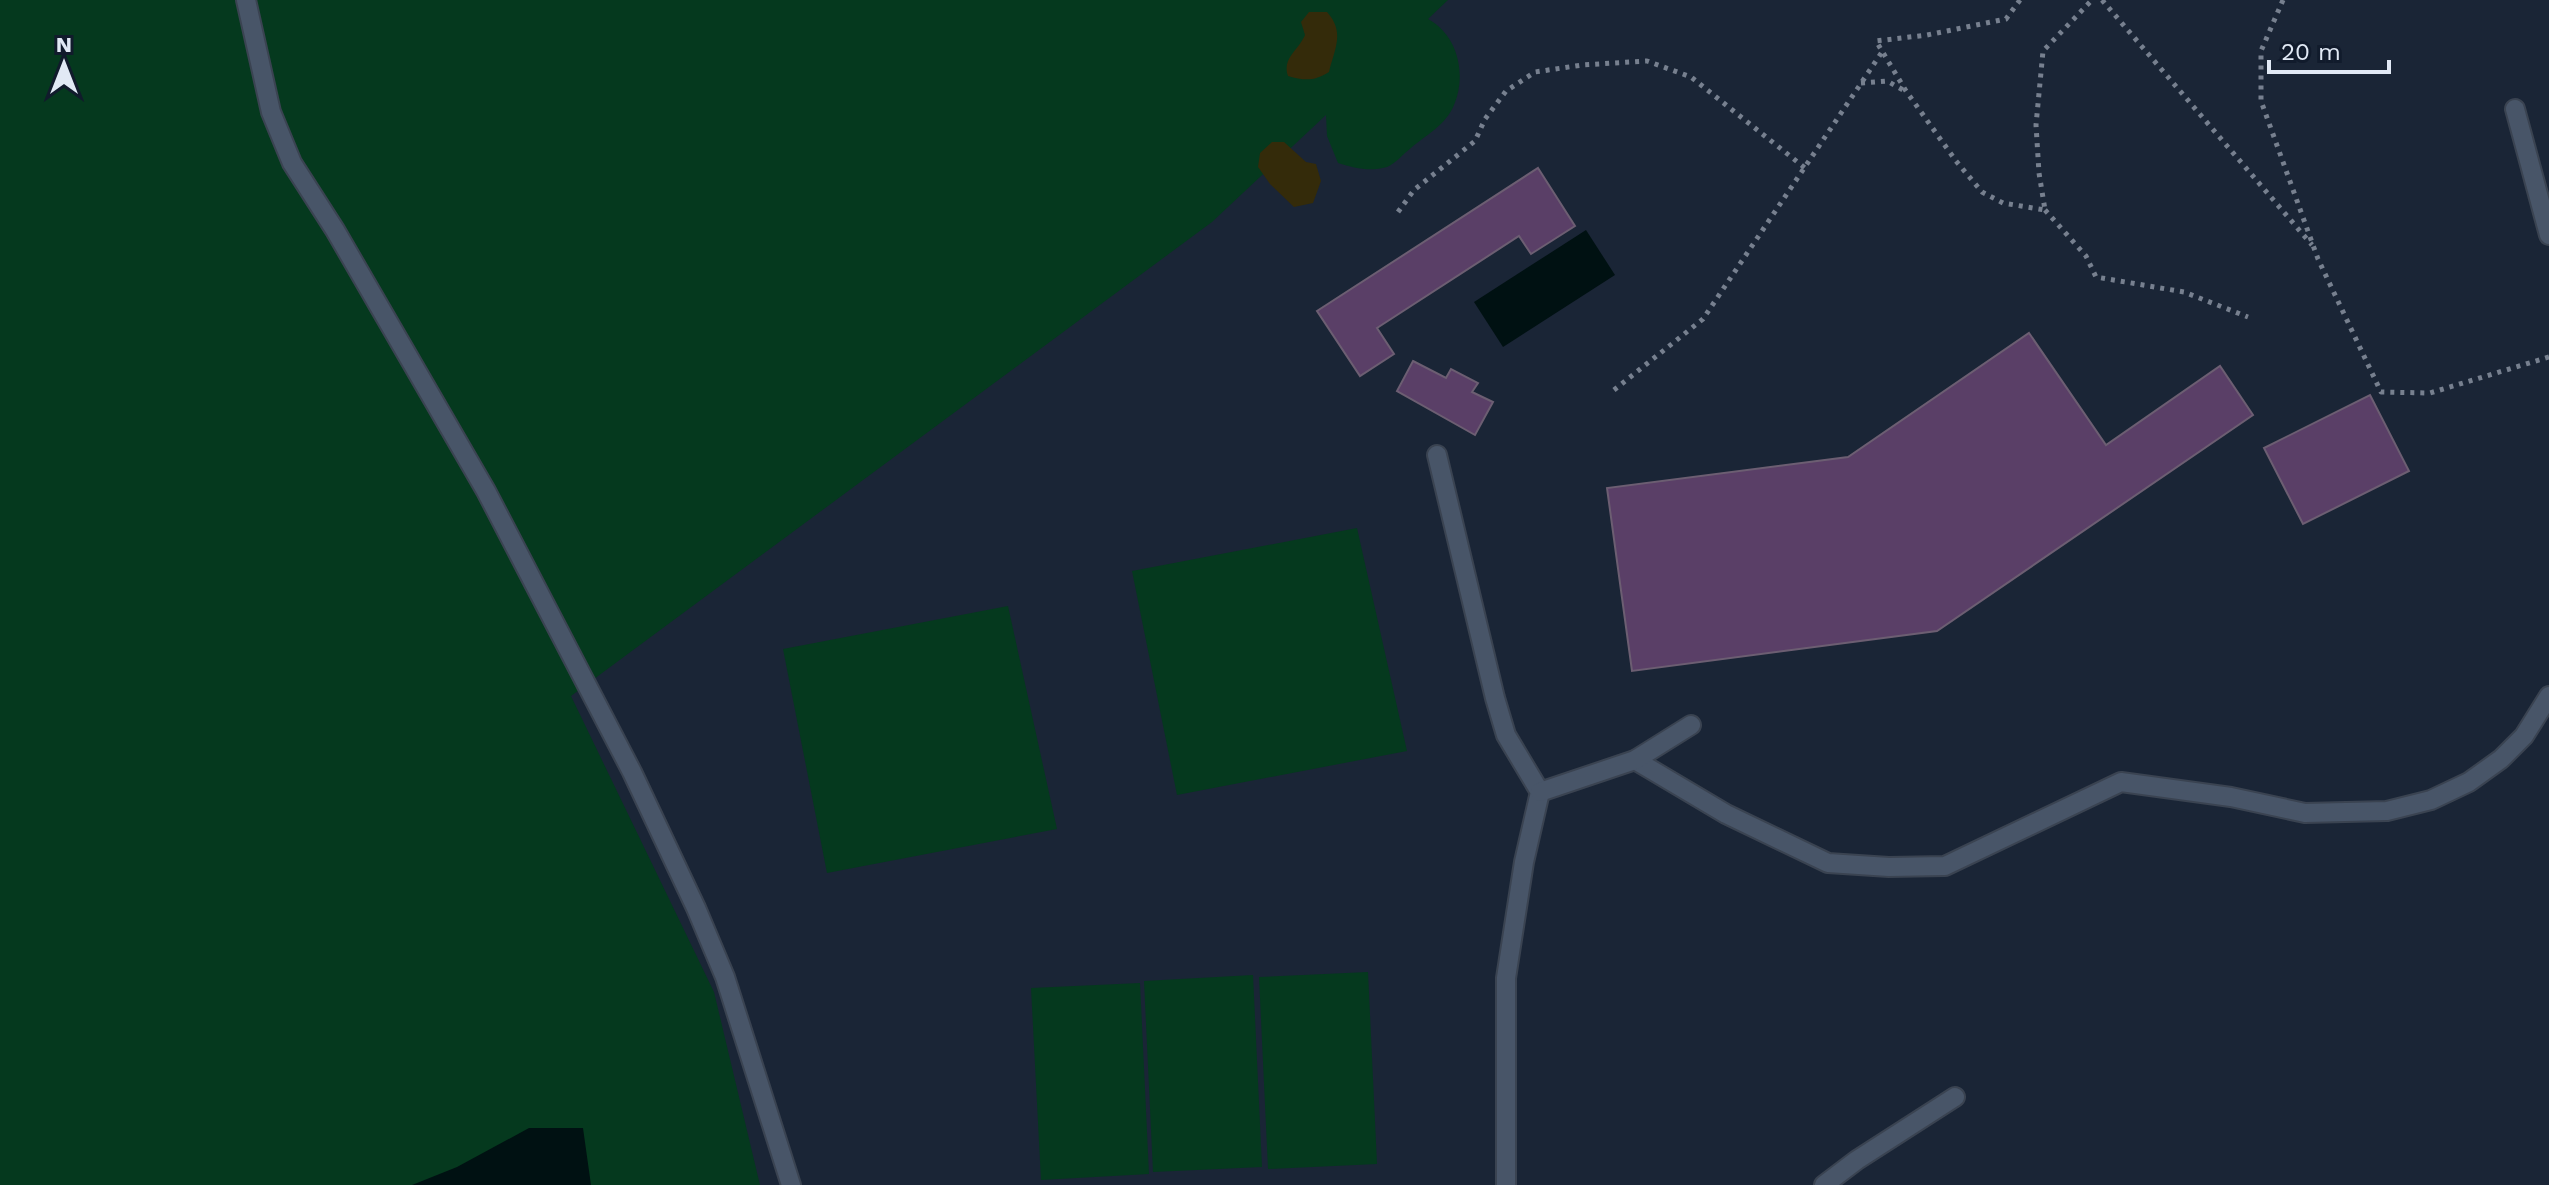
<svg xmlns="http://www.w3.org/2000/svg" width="2549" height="1185" viewBox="0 0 2549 1185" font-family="'Work Sans',sans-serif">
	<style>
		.green { fill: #05391e }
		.sand { fill: #342b0a }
		.water { fill: #001112 }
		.building { fill: #5a3f67; stroke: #6c5e72; stroke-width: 2 }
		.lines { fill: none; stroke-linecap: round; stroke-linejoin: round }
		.service-casing { stroke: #3a4351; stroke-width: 22 }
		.path { stroke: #77808f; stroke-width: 5; stroke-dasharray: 4 6; stroke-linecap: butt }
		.service { stroke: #485568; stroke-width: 18 }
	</style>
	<rect width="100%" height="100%" fill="#1a2536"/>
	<!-- green -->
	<g class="green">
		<path d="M0 0H1448L1428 19C1458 35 1467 75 1454 105 1446 125 1426 135 1411 148 1403 154 1395 164 1387 167 1369 172 1355 168 1338 163L1327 136 1326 115 1212 222 571 696 714 992 760 1185H0Z"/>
		<polygon points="1357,528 1407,751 1177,795 1132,571"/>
		<polygon points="1008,606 1057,829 827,873 783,649"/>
		<polygon points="1368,972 1377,1164 1268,1169 1259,977"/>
		<polygon points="1253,975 1262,1167 1153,1172 1144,981"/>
		<polygon points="1140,983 1149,1174 1041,1180 1031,988"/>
	</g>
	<!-- sand -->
	<g class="sand">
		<path d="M1309 12H1327C1345 32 1335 48 1329 72 1315 81 1305 81 1288 76 1282 58 1298 51 1305 35L1301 22Z"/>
		<polygon points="1272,142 1284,142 1306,162 1316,164 1321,181 1313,203 1294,207 1270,184 1258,167 1260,153"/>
	</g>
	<!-- water -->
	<g class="water">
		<polygon points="1586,230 1615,275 1503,347 1474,302"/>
		<polygon points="529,1128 583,1128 591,1185 412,1185 457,1167"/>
	</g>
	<!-- building -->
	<g class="building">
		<polygon points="1538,168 1575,226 1531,254 1519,236 1377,328 1394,354 1360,376 1317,311"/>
		<polygon points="2029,333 2106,445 2220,366 2253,415 1937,631 1632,671 1607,488 1848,457"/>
		<polygon points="1413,361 1446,378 1451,369 1478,383 1472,392 1493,402 1475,435 1397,391"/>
		<polygon points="2370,395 2409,471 2303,524 2264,448"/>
	</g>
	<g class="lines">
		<defs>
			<g id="service">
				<polyline points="246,0 271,112 292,163 335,230 486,491 632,772 696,908 725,977 791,1185"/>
				<polyline points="2515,109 2549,235"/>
				<polyline points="1437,455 1495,698 1506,735 1540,792 1524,862 1506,978 1506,1185"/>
				<polyline points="1635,760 1726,814 1828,863 1889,867 1945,866 2121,782 2231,797 2305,813 2387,811 2431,800 2469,782 2501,759 2524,736 2549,696"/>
				<polyline points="1540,792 1635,760 1691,725"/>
				<polyline points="1824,1185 1857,1160 1955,1097"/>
			</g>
		</defs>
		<!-- service casing -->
		<use href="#service" class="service-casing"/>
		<!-- path -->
		<g class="path">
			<polyline points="2020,0 2006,19 1927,35 1876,41 1906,91 1956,161 1982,192 2003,203 2045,210 2039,173 2036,125 2043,51 2092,0"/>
			<polyline points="2102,0 2312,245"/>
			<polyline points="2283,0 2261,51 2261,101 2318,259 2381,392 2430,393 2549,357"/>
			<polyline points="1861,83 1887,81 1905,91"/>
			<polyline points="2045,210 2086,256 2096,277 2184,292 2248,317"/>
			<polyline points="1398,212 1414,190 1475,141 1485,119 1506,91 1535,72 1582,65 1647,61 1691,77 1805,168"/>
			<polyline points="1614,390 1703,319 1882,52"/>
		</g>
		<!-- service -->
		<use href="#service" class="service"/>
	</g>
	<!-- north arrow -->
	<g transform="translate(64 64)" stroke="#111b2c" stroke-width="6" paint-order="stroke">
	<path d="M0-6L14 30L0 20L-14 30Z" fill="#e1e9f5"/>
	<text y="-12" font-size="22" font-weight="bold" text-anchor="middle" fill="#e1e9f5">N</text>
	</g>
	<!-- scale -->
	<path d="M2269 60v12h120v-12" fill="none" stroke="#e1e9f5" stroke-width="4"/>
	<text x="2281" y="60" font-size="24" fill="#e1e9f5" stroke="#111b2c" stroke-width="6" paint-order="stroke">20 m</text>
</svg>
